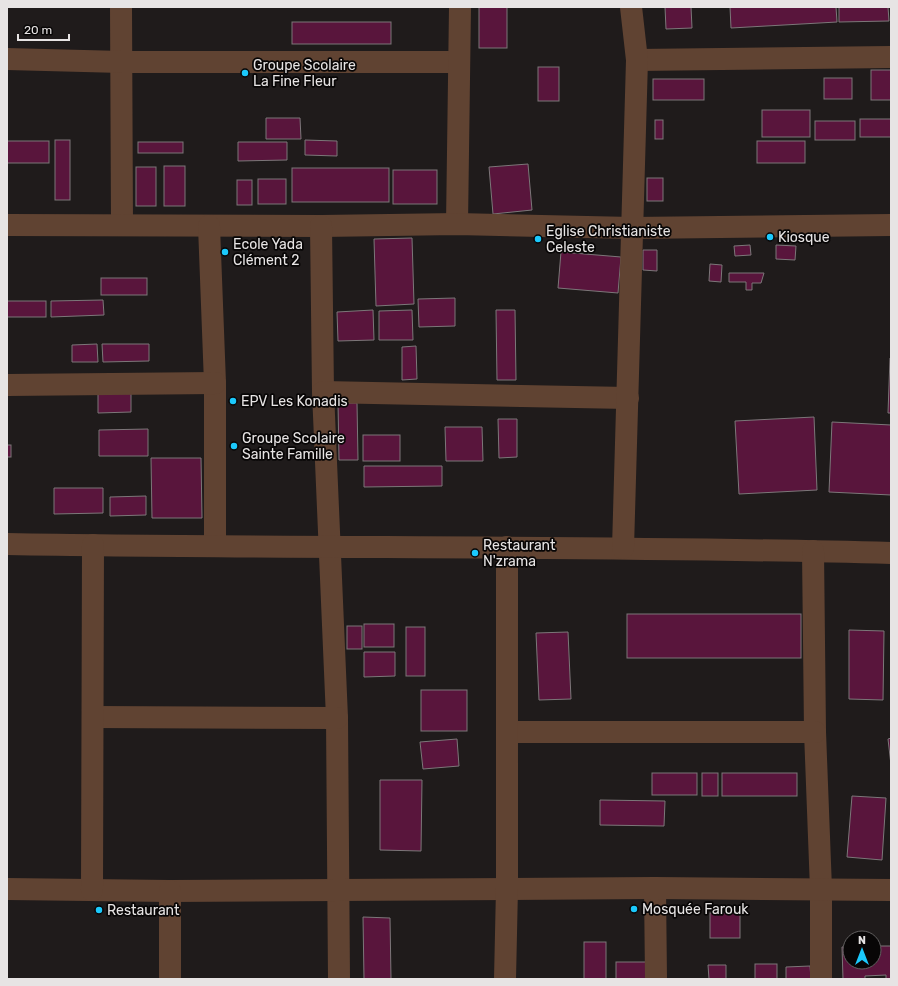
<svg xmlns="http://www.w3.org/2000/svg" width="898" height="986" viewBox="0 0 898 986" font-family="Rubik,sans-serif">
	<style>
		.building { fill: #59153c; stroke: #7c7779 }
		.lines { fill: none; stroke-linecap: round; stroke-linejoin: round }
		.minor { stroke: #604332; stroke-width: 22 }
		.poi-dot { fill: #1bc9fc; stroke: #080606; stroke-width: 1.5 }
		.labels { text-anchor: middle; stroke-width: 3.5; stroke-linejoin: round; paint-order: stroke }
		.poi-label { font-size: 14px; fill: #e7e4e4; stroke: #080606; text-anchor: start }
	</style>
	<rect width="100%" height="100%" fill="#1f1b1b"/>
	<!-- building -->
	<g class="building">
		<rect x="479" y="7" width="28" height="41"/>
		<polygon points="665,7 691,7 692,28 666,29"/>
		<polygon points="730,7 836,7 837,22 731,28"/>
		<polygon points="839,7 888,7 889,21 839,22"/>
		<rect x="292" y="22" width="99" height="22"/>
		<rect x="538" y="67" width="21" height="34"/>
		<rect x="871" y="70" width="20" height="30"/>
		<rect x="824" y="78" width="28" height="21"/>
		<rect x="653" y="79" width="51" height="21"/>
		<rect x="762" y="110" width="48" height="27"/>
		<polygon points="266,118 300,118 301,139 266,139"/>
		<rect x="860" y="119" width="31" height="18"/>
		<rect x="655" y="120" width="8" height="19"/>
		<rect x="815" y="121" width="40" height="19"/>
		<rect x="55" y="140" width="15" height="60"/>
		<polygon points="305,140 337,141 337,156 305,155"/>
		<rect x="7" y="141" width="42" height="22"/>
		<rect x="757" y="141" width="48" height="22"/>
		<rect x="138" y="142" width="45" height="11"/>
		<polygon points="238,142 287,142 287,160 238,161"/>
		<polygon points="528,164 532,210 493,214 489,167"/>
		<rect x="164" y="166" width="21" height="40"/>
		<rect x="136" y="167" width="20" height="39"/>
		<rect x="292" y="168" width="97" height="34"/>
		<rect x="393" y="170" width="44" height="34"/>
		<rect x="647" y="178" width="16" height="23"/>
		<rect x="258" y="179" width="28" height="25"/>
		<rect x="237" y="180" width="15" height="25"/>
		<polygon points="412,238 414,304 376,306 374,239"/>
		<polygon points="750,245 751,255 735,256 734,246"/>
		<polygon points="776,245 796,246 795,260 776,259"/>
		<polygon points="643,250 657,250 657,271 643,270"/>
		<polygon points="561,252 621,257 618,293 558,288"/>
		<polygon points="710,264 722,265 721,282 709,281"/>
		<polygon points="729,273 764,273 761,283 752,283 752,290 746,290 746,282 729,282"/>
		<rect x="101" y="278" width="46" height="17"/>
		<polygon points="455,298 455,326 419,327 418,299"/>
		<polygon points="103,300 104,315 51,317 51,301"/>
		<rect x="7" y="301" width="39" height="16"/>
		<polygon points="373,310 374,340 338,341 337,312"/>
		<polygon points="412,310 413,340 379,340 379,311"/>
		<polygon points="496,310 515,310 516,380 497,380"/>
		<polygon points="97,344 98,362 72,362 72,345"/>
		<polygon points="102,344 149,344 149,361 103,362"/>
		<polygon points="416,346 417,379 402,380 402,347"/>
		<polygon points="890,358 891,358 891,413 888,413"/>
		<polygon points="98,393 131,393 131,412 98,413"/>
		<polygon points="338,403 357,403 358,460 339,460"/>
		<polygon points="814,417 817,490 739,494 735,421"/>
		<polygon points="498,419 517,419 517,457 499,458"/>
		<polygon points="832,422 891,425 891,495 829,492"/>
		<polygon points="445,427 482,427 483,461 446,461"/>
		<polygon points="148,429 148,456 99,456 99,430"/>
		<rect x="363" y="435" width="37" height="26"/>
		<rect x="7" y="445" width="4" height="12"/>
		<polygon points="151,458 201,458 202,518 152,518"/>
		<polygon points="364,466 442,466 442,486 364,487"/>
		<polygon points="54,488 103,488 103,513 54,514"/>
		<polygon points="146,496 146,515 110,516 110,497"/>
		<rect x="627" y="614" width="174" height="44"/>
		<rect x="364" y="624" width="30" height="23"/>
		<rect x="347" y="626" width="15" height="23"/>
		<rect x="406" y="627" width="19" height="49"/>
		<polygon points="849,630 884,631 883,700 849,699"/>
		<polygon points="568,632 571,699 539,700 536,633"/>
		<polygon points="364,652 395,652 395,676 364,677"/>
		<rect x="421" y="690" width="46" height="41"/>
		<polygon points="891,738 891,765 888,739"/>
		<polygon points="457,739 459,766 423,769 420,742"/>
		<rect x="652" y="773" width="45" height="22"/>
		<rect x="702" y="773" width="16" height="23"/>
		<rect x="722" y="773" width="75" height="23"/>
		<polygon points="380,780 422,780 421,851 380,850"/>
		<polygon points="852,796 886,798 882,860 847,857"/>
		<polygon points="600,800 665,801 664,826 600,825"/>
		<rect x="710" y="913" width="30" height="25"/>
		<polygon points="363,917 390,918 391,979 364,979"/>
		<rect x="584" y="942" width="22" height="37"/>
		<polygon points="850,946 850,962 874,962 874,946 891,946 891,979 886,979 886,975 865,976 865,979 843,979 842,947"/>
		<rect x="616" y="962" width="30" height="17"/>
		<rect x="755" y="964" width="22" height="15"/>
		<polygon points="708,965 726,965 726,979 709,979"/>
		<polygon points="810,966 811,979 786,979 786,967"/>
	</g>
	<g class="lines">
		<!-- minor -->
		<g class="minor">
			<polyline points="121,7 122,225"/>
			<polyline points="7,59 122,62 459,62"/>
			<polyline points="637,60 891,57"/>
			<polyline points="457,224 460,7"/>
			<polyline points="7,225 321,226 457,224 632,228 891,225"/>
			<polyline points="209,226 215,383 215,546"/>
			<polyline points="321,226 323,392 337,718 339,979"/>
			<polyline points="7,385 215,383"/>
			<polyline points="323,392 628,398"/>
			<path d="M7 544C302 549 596 545 891 553"/>
			<polyline points="623,548 637,60 631,7"/>
			<polyline points="813,551 815,732 821,889 821,979"/>
			<polyline points="93,717 337,718"/>
			<polyline points="507,732 815,732"/>
			<polyline points="655,888 656,979"/>
			<polyline points="7,889 170,891 655,888 891,890"/>
			<polyline points="92,890 93,545"/>
			<polyline points="170,979 170,891"/>
			<polyline points="505,979 507,888 507,547"/>
		</g>
	</g>
	<!-- markers -->
	<g class="poi-dot">
		<circle cx="245" cy="73" r="4"/>
		<circle cx="770" cy="237" r="4"/>
		<circle cx="538" cy="239" r="4"/>
		<circle cx="225" cy="252" r="4"/>
		<circle cx="233" cy="401" r="4"/>
		<circle cx="234" cy="446" r="4"/>
		<circle cx="475" cy="553" r="4"/>
		<circle cx="634" cy="909" r="4"/>
		<circle cx="99" cy="910" r="4"/>
	</g>
	<g class="labels">
		<!-- poi labels -->
		<g class="poi-label">
			<text x="253" y="70">Groupe Scolaire<tspan x="253" dy="16">La Fine Fleur</tspan></text>
			<text x="546" y="236">Eglise Christianiste<tspan x="546" dy="16">Celeste</tspan></text>
			<text x="778" y="242">Kiosque</text>
			<text x="233" y="249">Ecole Yada<tspan x="233" dy="16">Clément 2</tspan></text>
			<text x="241" y="406">EPV Les Konadis</text>
			<text x="242" y="443">Groupe Scolaire<tspan x="242" dy="16">Sainte Famille</tspan></text>
			<text x="483" y="550">Restaurant<tspan x="483" dy="16">N'zrama</tspan></text>
			<text x="642" y="914">Mosquée Farouk</text>
			<text x="107" y="915">Restaurant</text>
		</g>
	</g>
	<!-- border -->
	<rect width="898" height="986" fill="none" stroke="#e7e4e4" stroke-width="16"/>
	<!-- north arrow -->
	<g transform="translate(862 950)"><circle r="19" fill="#080606" stroke="#615f5f"/>
	<path d="M0-3L7 15L0 10L-7 15Z" fill="#1bc9fc"/>
	<text y="-6" font-size="11" font-weight="bold" text-anchor="middle" fill="#e7e4e4">N</text>
	</g>
	<!-- scale -->
	<path d="M18 34v6h51v-6" fill="none" stroke="#e7e4e4" stroke-width="2"/>
	<text x="24" y="34" font-size="12" fill="#e7e4e4" stroke="#080606" stroke-width="3" paint-order="stroke">20 m</text>
</svg>
